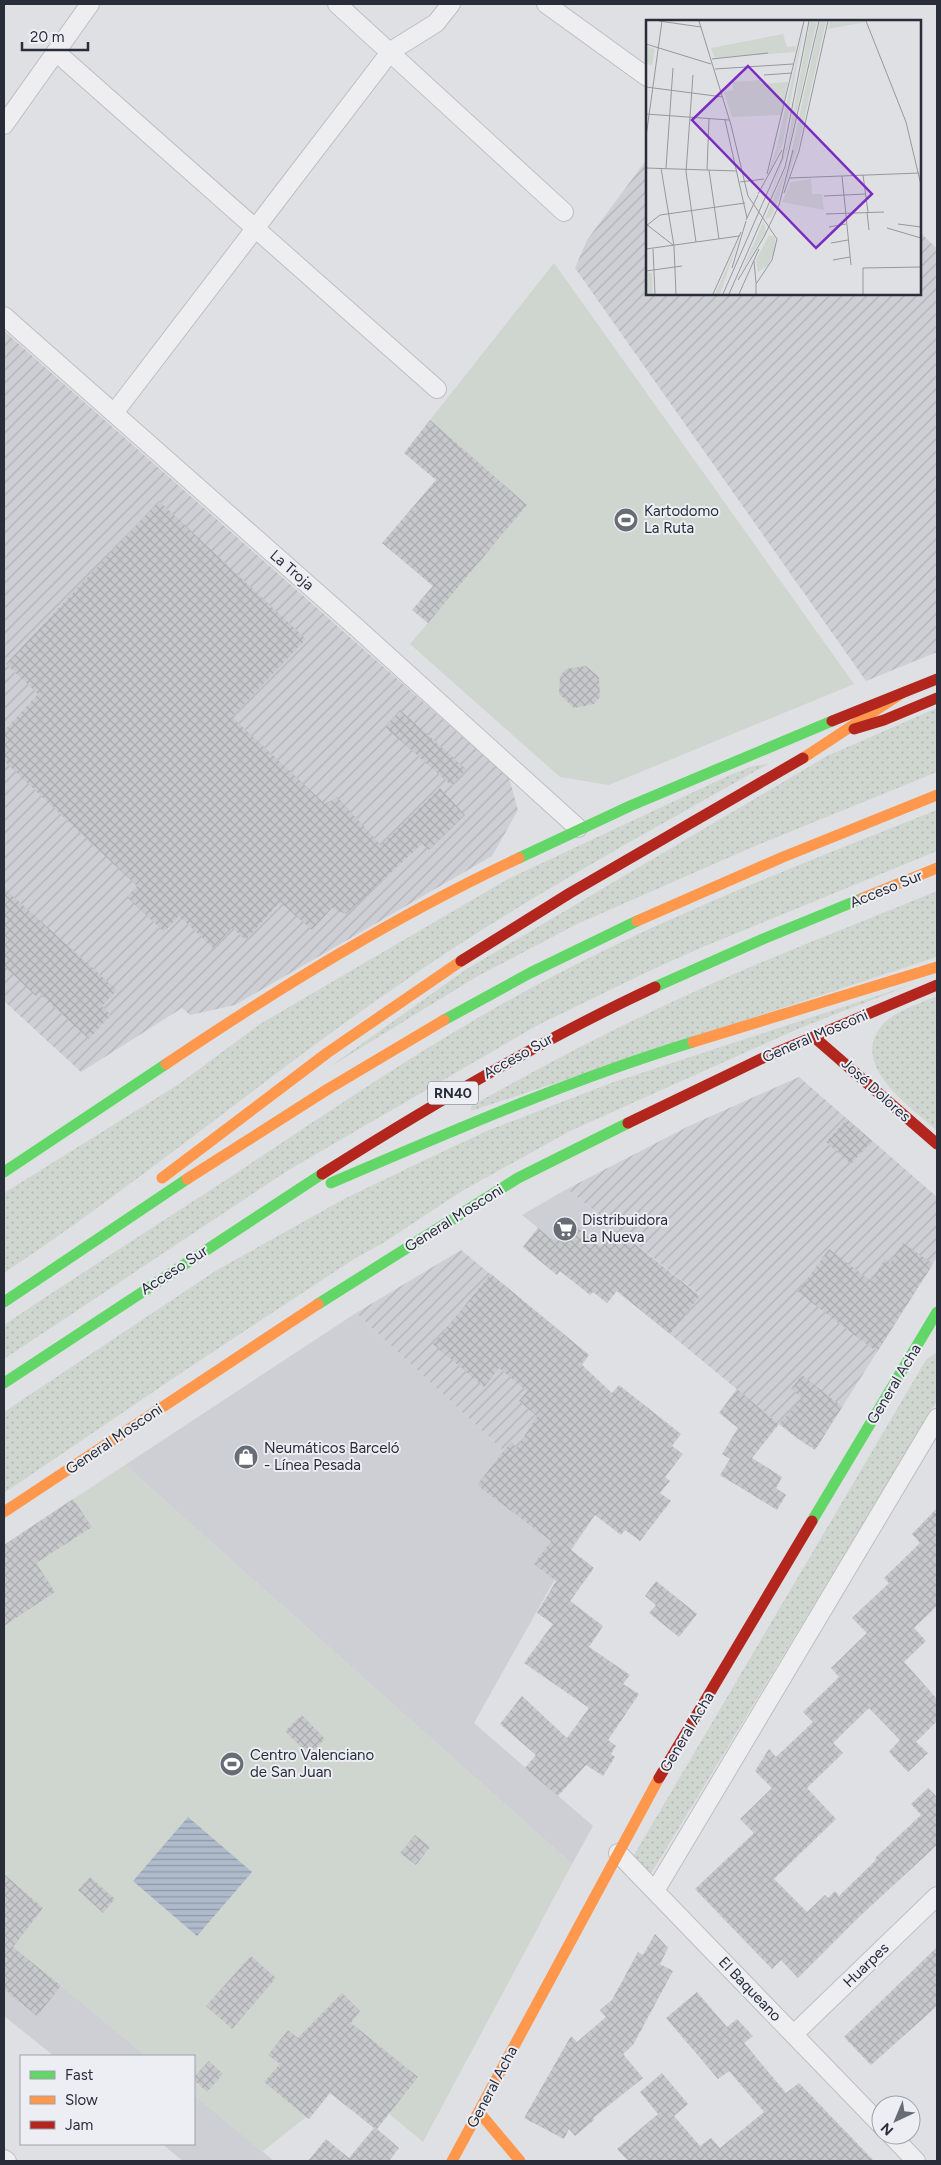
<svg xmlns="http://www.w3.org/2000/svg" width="941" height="2165" viewBox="0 0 941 2165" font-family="Figtree,sans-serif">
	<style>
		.built { fill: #cdcfd5 }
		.industrial { fill: url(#industrial-furrows) }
		.grass { fill: url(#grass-dots) }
		.pitch { fill: #ced6cf }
		.water { fill: url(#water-rules) }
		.building { fill: url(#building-cross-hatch) }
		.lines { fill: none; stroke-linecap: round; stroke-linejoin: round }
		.street-casing { stroke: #bdbec1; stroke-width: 20 }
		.street { stroke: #eeeef0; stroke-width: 18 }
		.fast { stroke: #63d668; stroke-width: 11 }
		.slow { stroke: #ff974d; stroke-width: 11 }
		.jam { stroke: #b3261e; stroke-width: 11 }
		.labels { text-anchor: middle; stroke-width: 4; stroke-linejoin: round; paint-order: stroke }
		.shield { fill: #eceef3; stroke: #636771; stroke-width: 1 }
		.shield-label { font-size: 14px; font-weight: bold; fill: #282d39 }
		.poi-label { font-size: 15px; fill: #282d39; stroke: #eceef3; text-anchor: start }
		.street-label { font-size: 15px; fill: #282d39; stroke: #eceef3 }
		.inset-road { fill: none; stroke: #96989f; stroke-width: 1 }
		.view { fill: #7b2cbf; fill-opacity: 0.15; stroke: #7b2cbf; stroke-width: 2.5 }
		.inset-edge { fill: none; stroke: #282d39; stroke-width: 2.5 }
	</style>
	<defs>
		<pattern id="industrial-furrows" width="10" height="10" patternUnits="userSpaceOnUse" patternTransform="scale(1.25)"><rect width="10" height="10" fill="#cdcfd5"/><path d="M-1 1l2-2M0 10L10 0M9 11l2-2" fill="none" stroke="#b0b2b8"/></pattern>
		<pattern id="grass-dots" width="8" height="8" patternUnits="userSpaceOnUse" patternTransform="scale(1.25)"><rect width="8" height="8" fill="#ced6cf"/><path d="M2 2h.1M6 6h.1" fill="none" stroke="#b1b8b2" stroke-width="1.8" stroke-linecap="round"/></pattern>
		<pattern id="water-rules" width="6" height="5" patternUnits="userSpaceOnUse" patternTransform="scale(1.25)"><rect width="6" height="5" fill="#afbacb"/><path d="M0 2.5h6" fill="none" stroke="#8e98a6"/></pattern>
		<pattern id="building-cross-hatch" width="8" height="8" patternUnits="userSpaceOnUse" patternTransform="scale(1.25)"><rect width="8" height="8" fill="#c7c8cb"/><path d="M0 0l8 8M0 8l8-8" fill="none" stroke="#abacaf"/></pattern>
	</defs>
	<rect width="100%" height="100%" fill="#dfe0e3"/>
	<!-- built -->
	<g class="built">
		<polygon points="567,1189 700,1296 670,1334 522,1215"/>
		<polygon points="356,1313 518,1464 591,1521 569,1554 474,1723 593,1826 572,1864 125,1465"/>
		<polygon points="4,1874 43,1908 14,1947 146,2056 54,2056 4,2016"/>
		<polygon points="194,2095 274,2161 183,2161 162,2144 194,2144"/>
	</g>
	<!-- industrial -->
	<g class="industrial">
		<polygon points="647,159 647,294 920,294 920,232 937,249 937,652 866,681 575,268 587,240"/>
		<polygon points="4,331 509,778 518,810 492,856 235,1005 190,1015 182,1008 81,1072 4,1001"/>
		<polygon points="799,1077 937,1197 937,1257 815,1450 795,1437 670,1334 700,1295 567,1189 689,1126"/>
		<polygon points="461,1250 589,1355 518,1464 356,1313"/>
	</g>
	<!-- grass -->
	<g class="grass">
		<polygon points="937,708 937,772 755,846 577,924 476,977 328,1068 465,970 827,756"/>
		<path d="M768 764C645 834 520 901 403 982 267 1075 141 1182 4 1273V1193L179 1084 260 1024 508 879 732 774 753 766Z"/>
		<path d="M937 810V851L698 949 647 972 536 1026 287 1171 4 1359V1325C78 1275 154 1227 229 1178 333 1109 437 1037 548 979 673 913 806 862 937 810Z"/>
		<path d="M937 891V957L471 1111V1107L473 1105C546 1064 620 1025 696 991 775 955 857 924 937 891Z"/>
		<polygon points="913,984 800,1028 570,1131 462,1191 383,1243 354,1259 187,1369 4,1493 4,1412 217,1270 344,1199 429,1158 489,1130 611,1083"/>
		<path d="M937 996V1131C911 1107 847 1065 883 1024 893 1012 922 1003 937 996Z"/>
		<polygon points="937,1352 937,1401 652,1872 649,1872 635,1858 634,1855 926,1360"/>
	</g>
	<!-- pitch -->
	<g class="pitch">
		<polygon points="554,263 854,684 609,785 560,777 410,644 527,505 430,420"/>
		<polygon points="125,1465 572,1864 423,2142 375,2102 340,2079 309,2119 306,2117 262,2152 194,2095 194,2056 146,2056 13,1947 43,1908 4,1874 4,1545"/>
	</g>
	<!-- water -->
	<polygon class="water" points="188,1817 252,1872 197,1936 133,1881"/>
	<!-- building -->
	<g class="building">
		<polygon points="430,420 527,505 428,623 412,610 433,586 382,543 436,480 404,453"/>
		<polygon points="159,501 306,639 232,717 325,804 337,797 381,845 440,788 465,815 429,850 422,844 346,914 332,908 312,930 280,902 246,940 232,928 213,948 179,916 164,932 127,897 137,886 4,761 4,731 38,694 6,664"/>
		<polygon points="586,666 599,677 600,697 594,704 574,708 559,694 560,676 566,669"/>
		<polygon points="400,710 466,769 452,786 385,727"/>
		<polygon points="4,888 117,990 102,1006 111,1015 89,1039 39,993 36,996 4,966"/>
		<polygon points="847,1119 872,1141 851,1164 826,1142"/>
		<polygon points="569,1221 601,1247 616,1229 700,1296 670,1334 617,1291 607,1303 593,1292 590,1295 560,1271 557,1275 523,1247 538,1228 553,1240"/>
		<polygon points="903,1243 933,1264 877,1352 798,1292 829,1249 871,1281 885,1259 890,1263"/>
		<polygon points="491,1274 589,1355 581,1364 612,1393 619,1385 681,1434 672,1446 683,1454 665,1477 670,1481 660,1493 671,1501 640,1541 625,1530 621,1535 595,1515 570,1549 594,1568 570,1601 603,1626 589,1647 630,1675 623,1684 639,1694 608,1740 616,1746 611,1754 615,1757 603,1776 586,1765 558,1796 525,1768 536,1755 500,1724 522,1696 567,1738 589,1708 524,1663 553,1624 537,1613 556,1581 534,1564 551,1541 477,1485 511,1442 517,1448 537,1416 519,1401 527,1391 499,1368 484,1387 433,1344"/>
		<polygon points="802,1375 842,1407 817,1447 810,1447 779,1424 802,1398 791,1389"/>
		<polygon points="737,1389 779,1424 752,1458 782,1477 776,1488 786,1495 777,1510 720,1475 730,1459 722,1454 738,1428 719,1413"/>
		<polygon points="73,1499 92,1527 36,1563 55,1592 4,1626 4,1545"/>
		<polygon points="937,1508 937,1606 914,1628 926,1641 904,1662 937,1699 937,1721 916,1742 928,1753 908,1772 889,1752 900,1740 869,1708 833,1743 843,1753 807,1788 836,1819 774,1879 807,1912 825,1895 828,1898 835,1891 839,1896 876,1860 875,1858 921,1815 911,1804 928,1788 937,1797 937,1845 859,1917 798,1978 781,1960 772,1969 695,1889 754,1833 740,1819 772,1788 755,1771 769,1749 776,1757 813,1722 803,1712 839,1677 831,1668 867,1633 852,1618 889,1583 884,1578 920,1543 912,1534"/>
		<polygon points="656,1581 697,1614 679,1637 649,1613 656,1605 645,1596"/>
		<polygon points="302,1715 325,1739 309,1755 285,1731"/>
		<polygon points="415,1835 430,1847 416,1865 400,1853"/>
		<polygon points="4,1874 43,1908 13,1947 61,1986 37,2016 4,1989"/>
		<polygon points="90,1877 115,1899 103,1913 78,1890"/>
		<polygon points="655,1934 668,1948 660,1964 673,1971 633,2045 623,2054 643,2078 593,2118 594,2120 575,2136 569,2129 564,2139 524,2118 571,2036 577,2042 606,2017 600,2010 612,2000 638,1952 643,1955"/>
		<polygon points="937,1947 937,2006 871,2065 844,2037"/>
		<polygon points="251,1956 276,1978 232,2029 206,2006"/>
		<polygon points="697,1992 727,2027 737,2019 753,2036 744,2043 786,2093 799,2083 874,2161 628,2161 617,2149 658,2114 640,2092 662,2073 688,2104 674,2116 700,2146 711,2138 720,2148 764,2112 729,2071 718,2079 666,2018"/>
		<polygon points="342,1993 360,2011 351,2023 418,2077 377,2129 399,2148 389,2161 308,2161 326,2139 349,2158 374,2128 330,2093 309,2119 264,2082 280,2064 268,2055 288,2030 298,2038"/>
		<polygon points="209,2061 223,2074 207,2092 194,2080 194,2077"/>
	</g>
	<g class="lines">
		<defs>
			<g id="street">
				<polyline points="337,4 564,212"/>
				<polyline points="546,4 647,77"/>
				<polyline points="56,52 437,389"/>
				<polyline points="4,125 90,4"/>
				<polyline points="4,316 356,627 578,828"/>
				<polyline points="114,413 391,51 436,23 451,4"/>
				<polyline points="618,1853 881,2125"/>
				<polyline points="655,1891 937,1418"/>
				<polyline points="794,2034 937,1896"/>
				<polyline points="891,2135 916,2161"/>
				<polyline points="4,2159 7,2161"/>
			</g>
		</defs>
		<!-- street casing -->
		<use href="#street" class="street-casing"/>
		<!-- street -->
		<use href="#street" class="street"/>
		<!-- fast -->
		<g class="fast">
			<polyline points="519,858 630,806 832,721"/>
			<polyline points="655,987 763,939 863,898"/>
			<polyline points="444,1020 530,973 637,921"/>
			<polyline points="4,1172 166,1064"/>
			<path d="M331 1183C450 1132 569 1080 693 1042"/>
			<polyline points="4,1302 187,1179"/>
			<polyline points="318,1304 518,1178 628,1123"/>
			<polyline points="4,1383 322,1174"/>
			<polyline points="812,1521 937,1312"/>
		</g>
		<!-- slow -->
		<g class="slow">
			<polyline points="803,758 902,693"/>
			<polyline points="863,898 937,868"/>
			<polyline points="637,921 783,857 937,795"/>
			<polyline points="693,1042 937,967"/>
			<path d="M166 1064C279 988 395 916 519 858"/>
			<polyline points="162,1178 327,1053 461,961"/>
			<polyline points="187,1179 328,1089 444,1020"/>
			<polyline points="4,1512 318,1304"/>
			<polyline points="479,2112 520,2161"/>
			<polyline points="452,2161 659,1778"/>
		</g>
		<!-- jam -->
		<g class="jam">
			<polyline points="832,721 937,679"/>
			<polyline points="854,729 884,720 937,698"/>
			<polyline points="461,961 570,893 803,758"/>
			<polyline points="814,1037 937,1144"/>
			<polyline points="628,1123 763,1058 937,985"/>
			<path d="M322 1174C429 1106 539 1041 655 987"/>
			<polyline points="659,1778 812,1521"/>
		</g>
	</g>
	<!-- icons -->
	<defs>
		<symbol id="stadium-disc" viewBox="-11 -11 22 22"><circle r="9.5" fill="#686c74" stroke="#eceef3"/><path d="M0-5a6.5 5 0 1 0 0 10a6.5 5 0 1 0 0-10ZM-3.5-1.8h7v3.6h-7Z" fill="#fff"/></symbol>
		<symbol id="supermarket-disc" viewBox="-11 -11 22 22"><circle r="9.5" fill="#686c74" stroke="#eceef3"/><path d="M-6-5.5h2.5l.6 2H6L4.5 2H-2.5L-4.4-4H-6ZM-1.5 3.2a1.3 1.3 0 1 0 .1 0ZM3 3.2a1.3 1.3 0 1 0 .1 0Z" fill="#fff"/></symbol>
		<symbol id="shop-disc" viewBox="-11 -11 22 22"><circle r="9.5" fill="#686c74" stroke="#eceef3"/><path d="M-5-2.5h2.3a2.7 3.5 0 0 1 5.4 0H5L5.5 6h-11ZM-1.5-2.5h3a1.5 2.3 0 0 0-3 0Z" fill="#fff"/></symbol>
	</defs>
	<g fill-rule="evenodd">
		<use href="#stadium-disc" x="612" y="506" width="28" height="28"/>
		<use href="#supermarket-disc" x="551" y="1215" width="28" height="28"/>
		<use href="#shop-disc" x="232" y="1443" width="28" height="28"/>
		<use href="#stadium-disc" x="218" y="1750" width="28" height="28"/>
	</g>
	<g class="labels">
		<!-- shield labels -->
		<rect class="shield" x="428" y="1081.5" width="50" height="23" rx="4"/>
		<g class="shield-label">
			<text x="453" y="1098">RN40</text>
		</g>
		<!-- poi labels -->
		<g class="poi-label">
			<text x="644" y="516">Kartodomo<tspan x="644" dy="17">La Ruta</tspan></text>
			<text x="582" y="1225">Distribuidora<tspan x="582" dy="17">La Nueva</tspan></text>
			<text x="264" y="1453">Neumáticos Barceló<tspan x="264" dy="17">- Línea Pesada</tspan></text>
			<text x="250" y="1760">Centro Valenciano<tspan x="250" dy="17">de San Juan</tspan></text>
		</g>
		<!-- street labels -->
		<g class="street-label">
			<text transform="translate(292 570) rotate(41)" y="5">La Troja</text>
			<text transform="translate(886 889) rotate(-22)" y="5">Acceso Sur</text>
			<text transform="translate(815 1036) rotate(-23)" y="5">General Mosconi</text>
			<text transform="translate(518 1056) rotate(-29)" y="5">Acceso Sur</text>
			<text transform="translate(876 1090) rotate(42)" y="5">José Dolores</text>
			<text transform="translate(454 1218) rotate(-32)" y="5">General Mosconi</text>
			<text transform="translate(174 1270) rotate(-33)" y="5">Acceso Sur</text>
			<text transform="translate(894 1384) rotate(-59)" y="5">General Acha</text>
			<text transform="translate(114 1439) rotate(-34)" y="5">General Mosconi</text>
			<text transform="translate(687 1732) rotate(-59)" y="5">General Acha</text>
			<text transform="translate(866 1965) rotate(-44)" y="5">Huarpes</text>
			<text transform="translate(750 1989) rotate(46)" y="5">El Baqueano</text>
			<text transform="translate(492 2087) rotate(-62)" y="5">General Acha</text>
		</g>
	</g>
	<!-- overview -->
	<g transform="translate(646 20)">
		<rect width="275" height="275" fill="#dfe0e3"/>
		<path d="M159 1 137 123 120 159 130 130ZM164 1H171L143 125 119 191 142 121ZM174 1H180L152 128 137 171ZM0 26 9 29 6 45 0 44ZM142 143 133 178 125 197 119 199ZM118 202 120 212 96 250 116 205ZM123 215 129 217 130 227 122 245 112 252 110 240ZM94 216 74 274H69L84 241ZM0 252 6 253 7 274H0Z" fill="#ced6cf"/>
		<path d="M184 1H219L220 2 182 9ZM137 14 141 27 150 26 149 32 69 38 65 28ZM114 60 115 64 142 62 135 95 86 97 78 72 87 70V62ZM165 159 166 174H176L178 190 136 182 145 162Z" fill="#ced6cf"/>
		<path class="inset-road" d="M13 1 55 7M53 1 85 105 102 176 131 219 126 240 110 264V274M220 1 260 102 275 165M0 24 65 44M66 39 122 33M69 49 147 44M47 55 40 152 50 222M118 55 146 53M0 67 77 77M0 94 83 100M79 100 101 198M0 117 16 1M0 148 91 151M15 148 28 226 30 274M20 148 27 48M61 150 63 99M63 150 73 219M121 154 158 1M217 155 222 192M196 156 205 245M144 158 273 153M94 162 118 159M138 173 153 131 182 1M112 174 136 130M178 176 220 174M133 185 147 130M221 192 223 210M180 194 238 192M100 200 112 175M0 204 27 225M252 204 275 207M0 206 14 195 99 183M183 207 200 204M241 208 275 218M118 217 133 185M185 223 202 220M0 229 93 216M7 229 9 274M187 240 204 237M108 241 110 263M86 248 100 201M0 251 36 246M92 260 118 217M67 274 95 212M77 274 136 139 163 1M83 274 139 147 173 1M93 274 113 229M217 274V248L275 247"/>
		<path class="view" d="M102 46 226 174 170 228 46 100Z"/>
		<rect width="275" height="275" class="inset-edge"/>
	</g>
	<!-- border -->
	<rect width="941" height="2165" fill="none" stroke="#282d39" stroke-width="10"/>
	<!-- legend -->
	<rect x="20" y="2055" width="175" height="90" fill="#eceef3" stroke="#9ea1a9"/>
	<rect x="30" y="2071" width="25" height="8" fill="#63d668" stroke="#9ea1a9"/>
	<text x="65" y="2080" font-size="15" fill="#282d39">Fast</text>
	<rect x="30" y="2096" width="25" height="8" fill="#ff974d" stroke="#9ea1a9"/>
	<text x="65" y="2105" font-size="15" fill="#282d39">Slow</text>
	<rect x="30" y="2121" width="25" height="8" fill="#b3261e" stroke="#9ea1a9"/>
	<text x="65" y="2130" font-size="15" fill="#282d39">Jam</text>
	<!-- north arrow -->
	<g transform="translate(896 2120) rotate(224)"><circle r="24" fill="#eceef3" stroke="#9ea1a9"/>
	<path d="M0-4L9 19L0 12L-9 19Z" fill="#686c74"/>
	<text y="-8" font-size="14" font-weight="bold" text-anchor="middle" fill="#282d39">N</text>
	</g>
	<!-- scale -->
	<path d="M22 42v8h66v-8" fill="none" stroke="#282d39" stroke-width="2.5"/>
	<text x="30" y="42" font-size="15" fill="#282d39" stroke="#eceef3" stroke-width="4" paint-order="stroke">20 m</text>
</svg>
